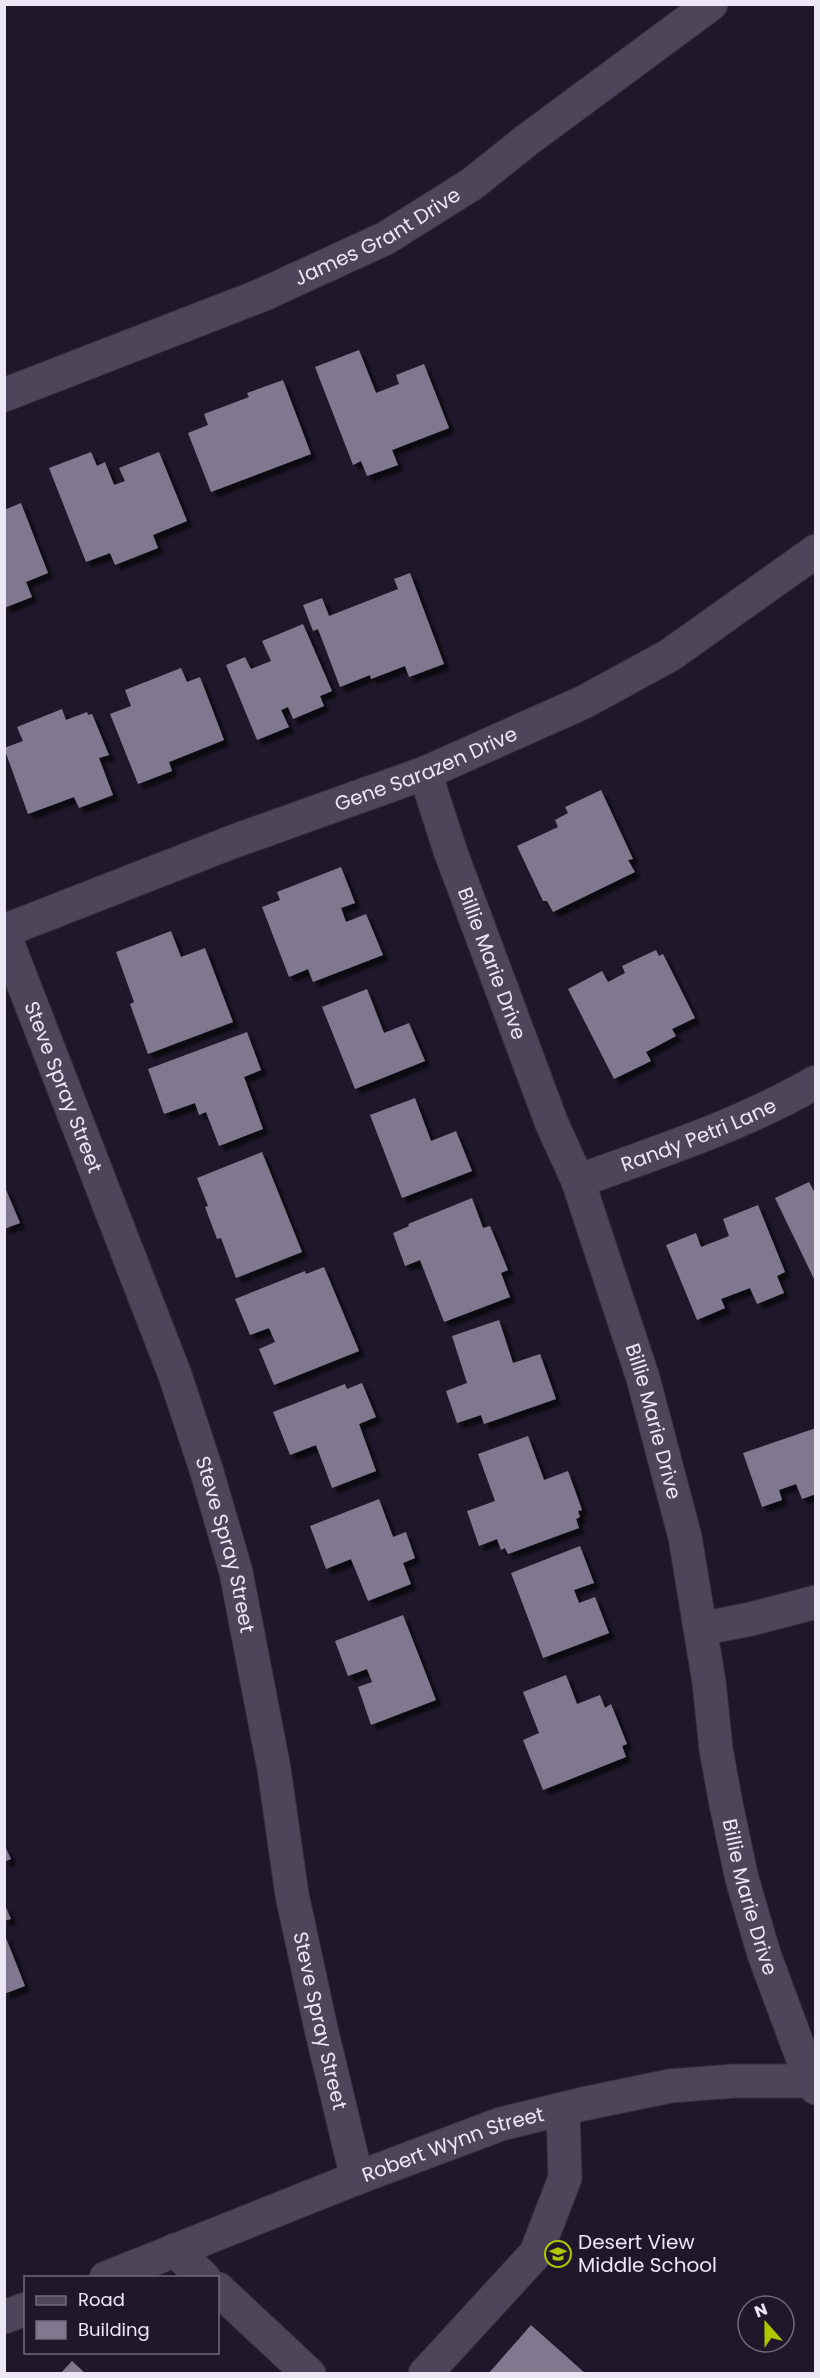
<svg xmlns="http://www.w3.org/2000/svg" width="820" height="2378" viewBox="0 0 820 2378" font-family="Poppins,sans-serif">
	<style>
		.building { fill: #7f788f; filter: url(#shadow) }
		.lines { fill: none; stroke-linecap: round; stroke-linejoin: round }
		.minor-casing { stroke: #35313f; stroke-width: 35 }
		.minor { stroke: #4d465b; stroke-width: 33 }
		.labels { text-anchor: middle; stroke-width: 6; stroke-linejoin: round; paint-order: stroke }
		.street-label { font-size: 20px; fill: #ebe7f4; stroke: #1e182a }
		.poi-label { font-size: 20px; fill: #ebe7f4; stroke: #1e182a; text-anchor: start }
	</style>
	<defs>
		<filter id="shadow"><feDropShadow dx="5.5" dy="5.5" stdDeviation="1.5" flood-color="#0009"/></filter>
	</defs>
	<rect width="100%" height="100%" fill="#1e182a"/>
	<!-- building -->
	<g class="building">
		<polygon points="359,350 376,393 399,384 396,375 424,364 449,428 392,450 398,465 367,476 361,461 353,465 315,367"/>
		<polygon points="283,380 311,454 211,492 188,433 208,425 204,414 249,397 247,393"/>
		<polygon points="91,452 97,466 105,462 114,485 125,481 119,468 159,452 187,521 153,535 158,548 115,565 110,553 86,562 49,468"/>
		<polygon points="21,503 48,573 26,582 32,597 4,608 4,510"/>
		<polygon points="410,573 444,664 409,677 405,666 371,679 370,675 340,687 318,629 313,631 303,605 322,598 329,616 398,589 394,579"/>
		<polygon points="303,624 332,691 320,696 324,706 293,719 288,707 281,710 289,727 257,740 226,665 245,657 251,669 271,661 262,641"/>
		<polygon points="181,668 187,682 200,677 224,740 169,762 172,771 138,784 110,714 131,706 125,690"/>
		<polygon points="62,709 66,720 87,712 88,715 92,714 109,755 99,758 113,795 79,808 74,797 28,814 4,748 23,741 17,727"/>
		<polygon points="601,790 633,859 628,860 635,872 553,912 547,901 543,901 517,846 558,827 555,820 568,813 565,807"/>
		<polygon points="341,867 355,903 341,908 346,922 366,914 383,955 313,982 308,969 289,977 262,907 280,900 277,892"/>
		<polygon points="171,931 181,957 205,948 233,1022 148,1054 130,1004 134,1002 116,952"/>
		<polygon points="656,950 659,956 663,954 695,1018 672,1029 676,1036 646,1052 651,1061 614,1079 568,989 602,971 608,982 625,973 622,966"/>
		<polygon points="367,989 384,1033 409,1023 425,1061 355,1089 322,1007"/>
		<polygon points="247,1032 261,1070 244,1077 263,1129 219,1146 206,1112 199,1115 195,1103 164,1114 148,1069"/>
		<polygon points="415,1098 431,1141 456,1131 472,1171 402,1198 370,1115"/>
		<polygon points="262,1152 302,1252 236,1278 221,1238 217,1239 205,1207 208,1206 197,1178"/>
		<polygon points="809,1182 816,1195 816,1283 775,1198"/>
		<polygon points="4,1185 20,1223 4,1229"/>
		<polygon points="472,1198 483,1228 490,1226 508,1270 501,1273 510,1297 444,1322 420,1260 405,1266 393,1233 409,1226 408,1224"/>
		<polygon points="758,1205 785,1272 777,1276 784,1293 757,1304 750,1288 721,1299 725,1308 697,1320 666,1245 696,1233 701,1247 729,1236 723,1219"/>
		<polygon points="324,1267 359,1351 274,1385 259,1349 275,1342 269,1328 250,1335 235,1299 305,1271 306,1274"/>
		<polygon points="499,1320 513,1363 540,1354 556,1399 484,1424 481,1415 457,1423 446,1391 467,1383 452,1336"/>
		<polygon points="362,1383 376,1417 359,1424 376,1471 332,1488 316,1445 290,1455 273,1412 345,1384 347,1389"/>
		<polygon points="816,1428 816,1494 802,1499 796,1484 779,1490 782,1500 762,1507 743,1453"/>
		<polygon points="528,1436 544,1480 568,1471 582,1510 578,1511 580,1517 576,1519 579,1528 508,1554 505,1548 501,1550 497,1539 479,1546 467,1511 495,1501 478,1454"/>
		<polygon points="379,1499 393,1537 406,1532 415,1558 403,1563 411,1584 368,1601 351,1559 326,1569 310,1526"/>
		<polygon points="580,1546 594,1583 574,1590 579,1603 595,1597 609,1633 543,1658 511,1573"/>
		<polygon points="403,1615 436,1700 371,1725 358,1687 372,1682 367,1669 348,1676 335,1641"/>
		<polygon points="566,1675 577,1704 600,1695 605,1708 611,1704 627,1744 622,1746 626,1757 543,1790 523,1740 539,1733 523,1692"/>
		<polygon points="4,1844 11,1859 4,1862"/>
		<polygon points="4,1903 11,1919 4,1921"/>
		<polygon points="4,1933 25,1986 4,1994"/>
		<polygon points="531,2325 586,2374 488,2374"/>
		<polygon points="72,2361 86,2374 60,2374"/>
	</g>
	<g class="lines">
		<defs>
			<g id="minor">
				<path id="s1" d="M4 395 262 295 386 238 472 184 527 140 711 4"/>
				<path id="s2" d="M425 773 451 853 552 1124 578 1181 643 1378 685 1537 709 1682 716 1749 726 1804 742 1879 764 1954 811 2081 816 2088"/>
				<path id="s3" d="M4 931 232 842 425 773 584 702 670 655 816 551"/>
				<path id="s4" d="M4 934 175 1375 206 1469 236 1572 274 1769 292 1895 322 2033 357 2178"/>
				<path id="s5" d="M578 1181C658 1152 742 1125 816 1082"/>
				<polyline points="700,1629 751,1619 816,1602"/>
				<polyline points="175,2250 204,2278"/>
				<path id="s6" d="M106 2278 357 2178 501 2124 583 2104 670 2086 734 2081H816"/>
				<polyline points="218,2289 309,2374"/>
				<polyline points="4,2317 26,2309"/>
				<polyline points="425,2374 536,2253 565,2178 563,2109"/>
			</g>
		</defs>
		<!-- minor casing -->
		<use href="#minor" class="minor-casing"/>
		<!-- minor -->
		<use href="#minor" class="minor"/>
	</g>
	<!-- icons -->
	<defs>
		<symbol id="school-ring" viewBox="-11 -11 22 22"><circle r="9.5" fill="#1e182a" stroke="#b1c500" stroke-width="1.5"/><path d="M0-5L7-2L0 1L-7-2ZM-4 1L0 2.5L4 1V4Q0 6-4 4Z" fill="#b1c500"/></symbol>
	</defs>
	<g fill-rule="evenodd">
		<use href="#school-ring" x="543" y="2239" width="30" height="30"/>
	</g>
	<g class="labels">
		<!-- street labels -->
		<g class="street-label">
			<text dy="7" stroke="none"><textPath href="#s1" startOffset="406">James Grant Drive</textPath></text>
			<text dy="7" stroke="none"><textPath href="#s3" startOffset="452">Gene Sarazen Drive</textPath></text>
			<text dy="7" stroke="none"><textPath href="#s2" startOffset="202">Billie Marie Drive</textPath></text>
			<text dy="7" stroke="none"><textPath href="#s4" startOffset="164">Steve Spray Street</textPath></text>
			<text dy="7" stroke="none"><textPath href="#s5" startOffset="129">Randy Petri Lane</textPath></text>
			<text dy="7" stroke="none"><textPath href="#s2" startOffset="688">Billie Marie Drive</textPath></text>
			<text dy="7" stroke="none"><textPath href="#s4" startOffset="650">Steve Spray Street</textPath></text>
			<text dy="7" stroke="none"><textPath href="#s2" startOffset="1174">Billie Marie Drive</textPath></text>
			<text dy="7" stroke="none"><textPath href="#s4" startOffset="1136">Steve Spray Street</textPath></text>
			<text dy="7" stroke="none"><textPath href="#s6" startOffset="372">Robert Wynn Street</textPath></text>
		</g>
		<!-- poi labels -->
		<g class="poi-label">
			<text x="578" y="2249">Desert View<tspan x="578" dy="23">Middle School</tspan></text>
		</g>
	</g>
	<!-- border -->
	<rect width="820" height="2378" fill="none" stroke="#ebe7f4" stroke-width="12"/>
	<!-- legend -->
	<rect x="24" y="2276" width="195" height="78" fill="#1e182a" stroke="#706b7b" stroke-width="1.5"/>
	<rect x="36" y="2296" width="30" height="9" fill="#4d465b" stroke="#706b7b" stroke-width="1.5"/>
	<text x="78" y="2306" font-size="18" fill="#ebe7f4">Road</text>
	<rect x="36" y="2321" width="30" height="18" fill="#7f788f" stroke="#706b7b" stroke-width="1.5"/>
	<text x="78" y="2336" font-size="18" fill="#ebe7f4">Building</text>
	<!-- north arrow -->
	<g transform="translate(766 2324) rotate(339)"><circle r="28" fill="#1e182a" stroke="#706b7b" stroke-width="1.5"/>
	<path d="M0-4.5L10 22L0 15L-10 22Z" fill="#b1c500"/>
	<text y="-9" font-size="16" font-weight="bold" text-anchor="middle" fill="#ebe7f4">N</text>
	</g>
</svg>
